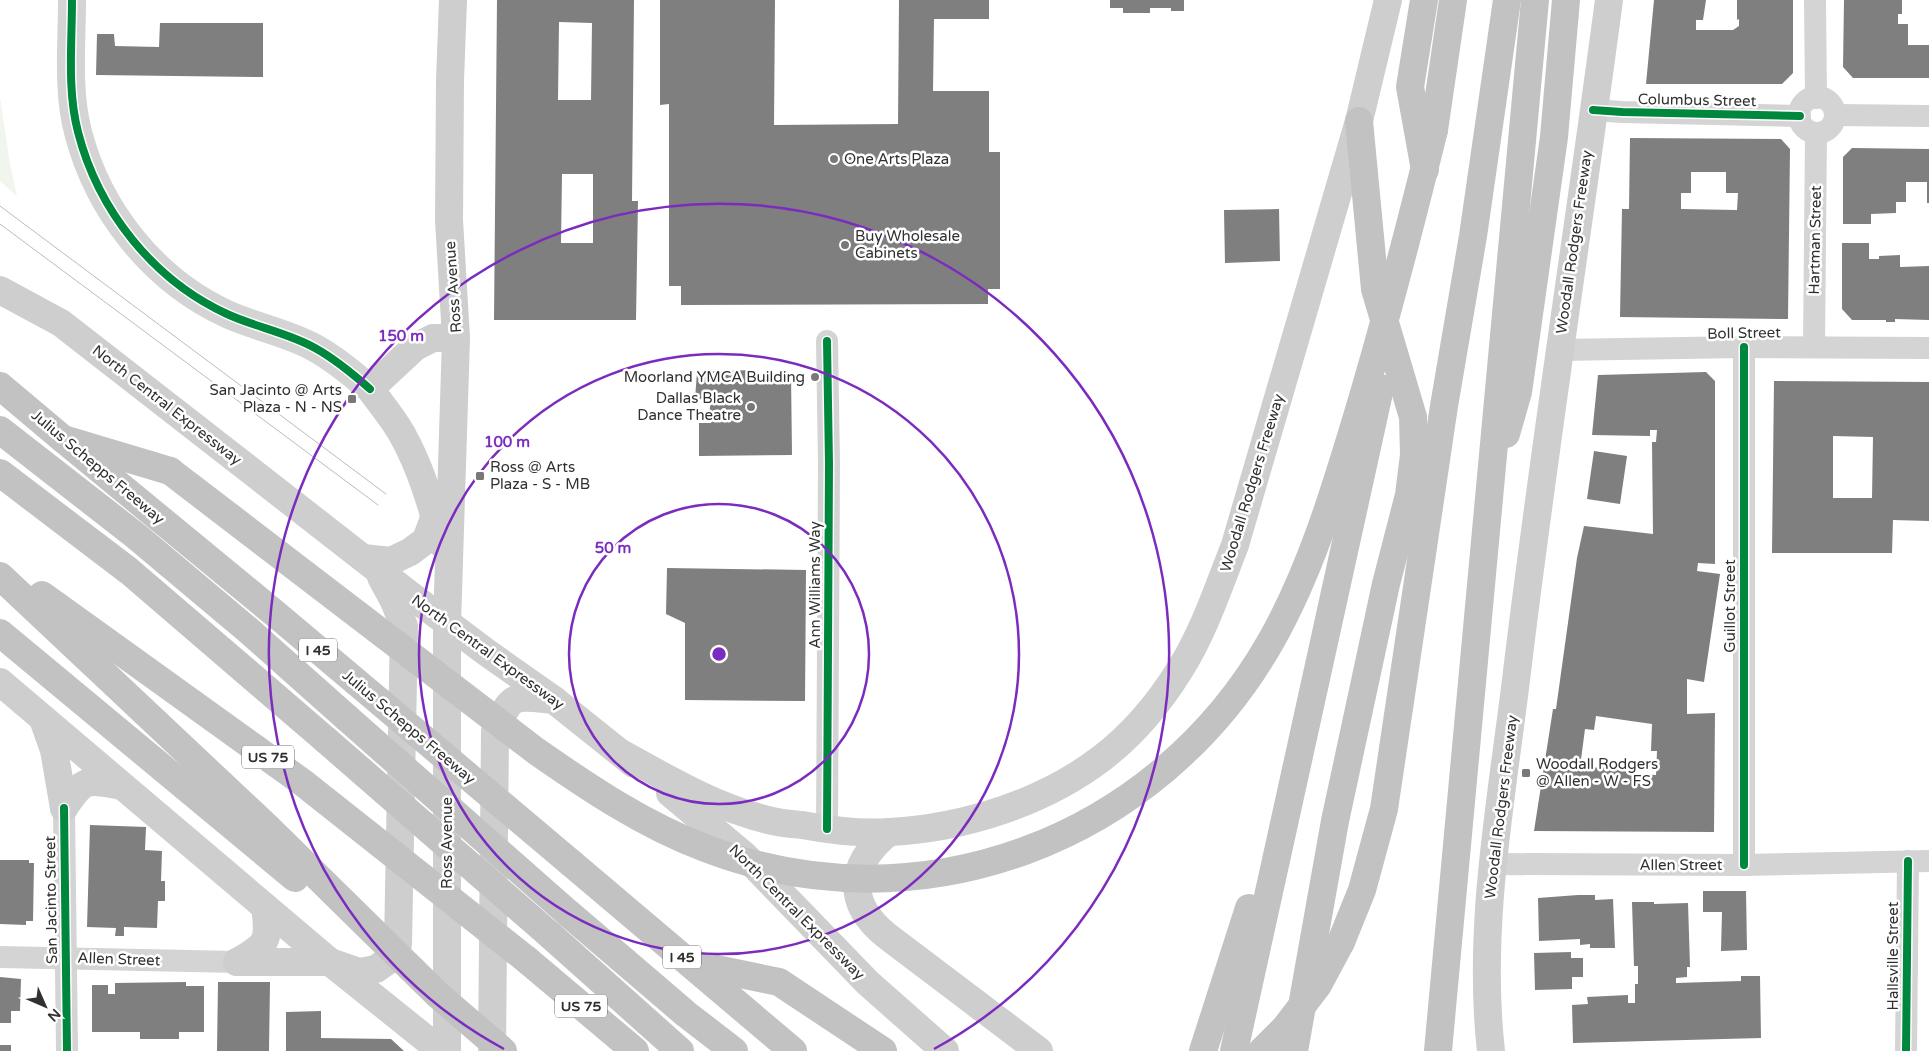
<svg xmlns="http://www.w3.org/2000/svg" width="1929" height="1051" viewBox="0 0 1929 1051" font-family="'Varela Round',sans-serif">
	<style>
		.grass { fill: #f0f5ed }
		.building { fill: #7f7f7f; fill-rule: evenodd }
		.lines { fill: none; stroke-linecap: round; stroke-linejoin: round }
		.minor { stroke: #d4d4d4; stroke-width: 22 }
		.tertiary { stroke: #d4d4d4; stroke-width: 28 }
		.secondary { stroke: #cecece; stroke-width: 28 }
		.motorway { stroke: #c2c2c2; stroke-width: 28 }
		.tram { stroke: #bcbcbc; stroke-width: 1 }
		.motorway-bridge { stroke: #c2c2c2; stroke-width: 28 }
		.cycleway-casing { stroke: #fff; stroke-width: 11 }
		.cycleway { stroke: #00873e; stroke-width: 8 }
		.ring { fill: none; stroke: #7b2cbf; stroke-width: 2.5 }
		.poi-dot { fill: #787878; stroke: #fff; stroke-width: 2 }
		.labels { text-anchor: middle; stroke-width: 5; stroke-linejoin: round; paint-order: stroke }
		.shield { fill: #fff; stroke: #6e6e6e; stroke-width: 1 }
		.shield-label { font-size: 14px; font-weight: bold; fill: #303030 }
		.street-label { font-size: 15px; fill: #303030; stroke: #fff }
		.poi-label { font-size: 15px; fill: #303030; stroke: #fff; text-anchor: start }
		.centre { fill: #7b2cbf; stroke: #fff; stroke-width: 2.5 }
		.ring-label { font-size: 15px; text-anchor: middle; font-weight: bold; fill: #7b2cbf; stroke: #fff; stroke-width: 5; stroke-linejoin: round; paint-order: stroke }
	</style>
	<rect width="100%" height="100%" fill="#fff"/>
	<!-- grass -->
	<polygon class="grass" points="0,97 10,164 17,196 0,181"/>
	<!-- building -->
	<g class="building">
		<path d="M497 0H634L632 201H638L636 320H494ZM559 22 592 23 591 100H558ZM562 174H593V243H561Z"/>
		<polygon points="660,0 775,0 774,125 898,124 899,0 989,0 989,19 934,19 933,91 989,91 989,152 1000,152 1000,289 988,289 988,304 681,305 681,286 669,286 669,104 660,105"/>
		<polygon points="1110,0 1184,0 1184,11 1171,11 1171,8 1150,8 1150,13 1123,13 1123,8 1110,8"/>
		<polygon points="1654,0 1706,0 1703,20 1696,20 1696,30 1733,30 1739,26 1739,19 1737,20 1737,0 1793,0 1793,73 1782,84 1646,84"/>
		<polygon points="1844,0 1902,0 1902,14 1898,14 1898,24 1908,24 1908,45 1929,45 1929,78 1853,78 1843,67"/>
		<polygon points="160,23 263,23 263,77 96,75 97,34 114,34 115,46 159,47"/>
		<path d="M1630 138 1781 139 1790 149 1788 319 1620 317 1622 209H1629ZM1691 172H1726V193H1738L1737 210 1681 209V193H1691Z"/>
		<polygon points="1852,148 1929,149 1929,203 1927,203 1927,182 1906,182 1906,202 1896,202 1896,213 1871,214 1871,224 1843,224 1843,157"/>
		<polygon points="1279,209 1280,261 1225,263 1224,210"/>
		<polygon points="1842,243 1869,243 1869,259 1879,259 1879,256 1900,255 1900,267 1929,266 1929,320 1895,319 1895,322 1886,322 1886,320 1852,320 1842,309"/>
		<polygon points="752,370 752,373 791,373 792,455 699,456 699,423 711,423 709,415 711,399 695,399 697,372"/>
		<path d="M1706 372 1715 381V564L1698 563 1697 571 1720 574 1704 682 1687 679V714L1715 713 1714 832 1534 831 1553 709H1556L1577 558 1584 526 1653 534 1652 442H1656L1657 430H1650V436L1592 435 1598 375ZM1596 716 1652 724 1651 751H1657L1656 775 1637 774V769L1580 767 1585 729 1594 730Z"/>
		<path d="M1774 381 1929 382V521L1893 520 1892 553H1772ZM1833 436 1873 437 1872 498H1833Z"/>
		<polygon points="1594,451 1627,456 1620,504 1587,499"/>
		<polygon points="667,568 806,570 805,701 685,700 685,623 666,614"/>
		<polygon points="90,825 146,827 145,850 162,851 161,881 165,881 165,901 158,901 157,928 124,927 124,936 115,936 116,928 87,927"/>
		<polygon points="0,860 29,860 29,863 34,863 33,921 26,921 26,925 0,924"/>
		<polygon points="1703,891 1746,891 1747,950 1721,951 1722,912 1703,912"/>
		<polygon points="1578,895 1595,895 1595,900 1613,899 1615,948 1590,948 1590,944 1580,945 1580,939 1539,941 1538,898"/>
		<polygon points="1632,902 1654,902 1654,904 1688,903 1690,967 1687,967 1687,977 1676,978 1676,983 1741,981 1741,976 1760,976 1761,1038 1573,1043 1572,1005 1588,1004 1587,997 1628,995 1628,1003 1635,1003 1635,984 1638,984 1638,966 1634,966"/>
		<polygon points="1571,952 1571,958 1583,958 1583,977 1572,977 1572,989 1535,990 1534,953"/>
		<polygon points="0,977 21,979 20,1011 11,1011 11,1023 0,1023"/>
		<polygon points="186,982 186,986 204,986 204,1032 179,1032 179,1039 140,1039 140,1032 92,1032 92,985 108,985 108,994 115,994 115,983"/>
		<polygon points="218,982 270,982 269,1051 217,1051"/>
		<polygon points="321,1011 321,1038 391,1039 404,1051 286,1051 286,1012"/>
		<rect x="0" y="1045" width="11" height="6"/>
	</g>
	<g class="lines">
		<!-- minor -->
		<g class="minor">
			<polyline points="1815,0 1816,98"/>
			<circle cx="1817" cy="115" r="18"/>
			<polyline points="1593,110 1622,112 1800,116"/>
			<polyline points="1835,115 1929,116"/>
			<polyline points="1744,347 1744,865"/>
			<polyline points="1814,347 1816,133"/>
			<polyline points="1559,350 1744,347 1929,348"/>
			<polyline points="64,808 67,1051"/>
			<polyline points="827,829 829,464 827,341"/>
			<polyline points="1493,864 1744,865 1929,861"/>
			<polyline points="0,957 237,962"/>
			<polyline points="1906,1051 1908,861"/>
		</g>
		<!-- tertiary -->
		<path class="tertiary" d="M72 0C72 44 67 90 78 132 98 210 153 280 227 314 255 327 289 333 315 348 335 359 353 374 370 389"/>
		<!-- secondary -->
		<g class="secondary">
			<polyline points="0,290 61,323 409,594 486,652 554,700 634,764"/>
			<path d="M442 544C432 506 421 468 402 434 393 418 381 404 370 389L415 347 433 338H456"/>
			<polyline points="363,558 391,561 410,552 426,540 435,515"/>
			<polyline points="0,682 330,962 441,1051"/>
			<polyline points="43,719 54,750 64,808"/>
			<path d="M621 753C668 779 715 807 768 820 779 823 791 824 802 825 829 830 863 834 890 832 964 828 1043 803 1102 758 1132 735 1159 703 1179 671 1203 634 1219 586 1235 545L1359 121 1388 0"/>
			<polyline points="670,793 745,856 868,983 945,1051"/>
			<path d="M64 808C84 778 86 779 121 786"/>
			<path d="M889 832C849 864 845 903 887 936L1039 1051"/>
			<polyline points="237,962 330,962 359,972 376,969 390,959 398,944 404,626 394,601 381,577"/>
			<path d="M237 962C267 945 270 942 265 907"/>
			<polyline points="447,1051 447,624 456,338 449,220 450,81 453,0"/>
			<path d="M492 1051 495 731C512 692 514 696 554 700"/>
			<path d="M1491 1051C1477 928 1501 803 1516 680 1543 453 1579 227 1609 0"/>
		</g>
		<!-- motorway -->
		<g class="motorway">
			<polyline points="1424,0 1410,87 1425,170"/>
			<polyline points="1434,130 1453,0"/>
			<polyline points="0,386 63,439 170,471"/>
			<polyline points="0,430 136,536 248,630 347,718"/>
			<polyline points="1506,434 1518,392 1554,137 1566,0"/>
			<polyline points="0,473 129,571 327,741"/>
			<polyline points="571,863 793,1051"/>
			<polyline points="568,913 686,1014 734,1051"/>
			<polyline points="550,935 680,1051"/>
			<polyline points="1341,942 1362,890 1384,809 1444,406 1473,236 1507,0"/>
			<polyline points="527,960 635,1051"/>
			<polyline points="692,964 779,982 883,1051"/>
			<polyline points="1203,1051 1249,908"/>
			<polyline points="1234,1051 1380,388"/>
			<polyline points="1294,1051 1335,821 1386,584 1409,495 1414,455 1413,417 1375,289 1359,121"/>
			<polyline points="1438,1051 1535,0"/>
		</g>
		<!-- tram -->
		<g class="tram">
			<polyline points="0,206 386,494"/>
			<polyline points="0,224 378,505"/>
		</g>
		<!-- motorway-bridge -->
		<g class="motorway-bridge">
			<polyline points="63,439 278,616 571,863"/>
			<path d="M170 471 536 751C589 788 644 825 705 848 920 931 1158 840 1271 641 1310 572 1333 496 1356 420 1385 324 1410 227 1434 130"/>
			<polyline points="0,576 268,828 438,995 503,1051"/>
			<polyline points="42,595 302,782 527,960"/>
			<polyline points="0,633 295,878"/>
			<polyline points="347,718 568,913"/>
			<polyline points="327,741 550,935"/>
			<polyline points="1262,1051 1285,1028 1318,985 1341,942"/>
		</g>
		<defs>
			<g id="cycleway">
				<path d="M72 0C72 44 67 90 78 132 98 210 153 280 227 314 255 327 289 333 315 348 335 359 353 374 370 389"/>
				<polyline points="1593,110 1622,112 1800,116"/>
				<polyline points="1744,347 1744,865"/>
				<polyline points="64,808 67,1051"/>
				<polyline points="827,829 829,464 827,341"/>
				<polyline points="1906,1051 1908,861"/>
			</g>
		</defs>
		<!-- cycleway casing -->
		<use href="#cycleway" class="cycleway-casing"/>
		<!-- cycleway -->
		<use href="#cycleway" class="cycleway"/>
	</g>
	<!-- distance rings -->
	<g class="ring">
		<circle cx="719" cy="654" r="150"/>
		<circle cx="719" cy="654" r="300"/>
		<path d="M504 1049A450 450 0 1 1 934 1049"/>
	</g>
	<!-- markers -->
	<g class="poi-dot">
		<circle cx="834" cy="159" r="5"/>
		<circle cx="845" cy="245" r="5"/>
		<circle cx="815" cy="377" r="5"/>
		<rect x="347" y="394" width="10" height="10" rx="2.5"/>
		<circle cx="751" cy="407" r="5"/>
		<rect x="475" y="471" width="10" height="10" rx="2.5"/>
		<rect x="1521" y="768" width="10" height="10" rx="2.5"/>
	</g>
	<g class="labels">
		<!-- shield labels -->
		<g class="shield">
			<rect x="299" y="638.5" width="38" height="23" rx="4"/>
			<rect x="242" y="745.5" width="52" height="23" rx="4"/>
			<rect x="663" y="945.5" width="38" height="23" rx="4"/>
			<rect x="555" y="994.5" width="52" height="23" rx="4"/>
		</g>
		<g class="shield-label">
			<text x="318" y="655">I 45</text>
			<text x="268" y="762">US 75</text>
			<text x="682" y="962">I 45</text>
			<text x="581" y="1011">US 75</text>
		</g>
		<!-- street labels -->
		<g class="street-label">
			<text transform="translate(1697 100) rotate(1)" y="5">Columbus Street</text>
			<text transform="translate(1815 240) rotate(-89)" y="5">Hartman Street</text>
			<text transform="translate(1574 242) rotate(-82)" y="5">Woodall Rodgers Freeway</text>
			<text transform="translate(453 287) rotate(-94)" y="5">Ross Avenue</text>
			<text transform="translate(1744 333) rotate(-1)" y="5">Boll Street</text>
			<text transform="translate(167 405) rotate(38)" y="5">North Central Expressway</text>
			<text transform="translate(98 467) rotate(40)" y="5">Julius Schepps Freeway</text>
			<text transform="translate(1252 483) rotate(-73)" y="5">Woodall Rodgers Freeway</text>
			<text transform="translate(815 585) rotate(-90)" y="5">Ann Williams Way</text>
			<text transform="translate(1730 606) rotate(-90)" y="5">Guillot Street</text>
			<text transform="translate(488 652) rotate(36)" y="5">North Central Expressway</text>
			<text transform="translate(409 727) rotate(40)" y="5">Julius Schepps Freeway</text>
			<text transform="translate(1501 807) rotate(-83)" y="5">Woodall Rodgers Freeway</text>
			<text transform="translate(447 843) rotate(-90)" y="5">Ross Avenue</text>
			<text x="1681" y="870">Allen Street</text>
			<text transform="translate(51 900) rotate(-91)" y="5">San Jacinto Street</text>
			<text transform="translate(797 912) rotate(45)" y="5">North Central Expressway</text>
			<text transform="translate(1893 956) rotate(-90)" y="5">Hallsville Street</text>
			<text transform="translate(119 959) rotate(2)" y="5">Allen Street</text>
		</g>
		<!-- poi labels -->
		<g class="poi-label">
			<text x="844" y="164">One Arts Plaza</text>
			<text x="855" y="241">Buy Wholesale<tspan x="855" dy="17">Cabinets</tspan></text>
			<text x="805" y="382" text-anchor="end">Moorland YMCA Building</text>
			<text x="342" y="395" text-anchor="end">San Jacinto @ Arts<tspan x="342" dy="17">Plaza - N - NS</tspan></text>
			<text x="741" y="403" text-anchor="end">Dallas Black<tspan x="741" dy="17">Dance Theatre</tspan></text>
			<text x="490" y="472">Ross @ Arts<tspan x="490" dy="17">Plaza - S - MB</tspan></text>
			<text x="1536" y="769">Woodall Rodgers<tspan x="1536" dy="17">@ Allen - W - FS</tspan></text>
		</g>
	</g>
	<circle cx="719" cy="654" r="8" class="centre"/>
	<g class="ring-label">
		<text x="401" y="341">150 m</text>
		<text x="507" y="447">100 m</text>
		<text x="613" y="553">50 m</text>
	</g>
	<!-- north arrow -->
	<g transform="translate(45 1006) rotate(135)" stroke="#ffffff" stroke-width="4" paint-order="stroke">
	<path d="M0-4L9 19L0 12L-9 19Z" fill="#303030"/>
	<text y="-8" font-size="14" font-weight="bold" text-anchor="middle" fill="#303030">N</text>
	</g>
</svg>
